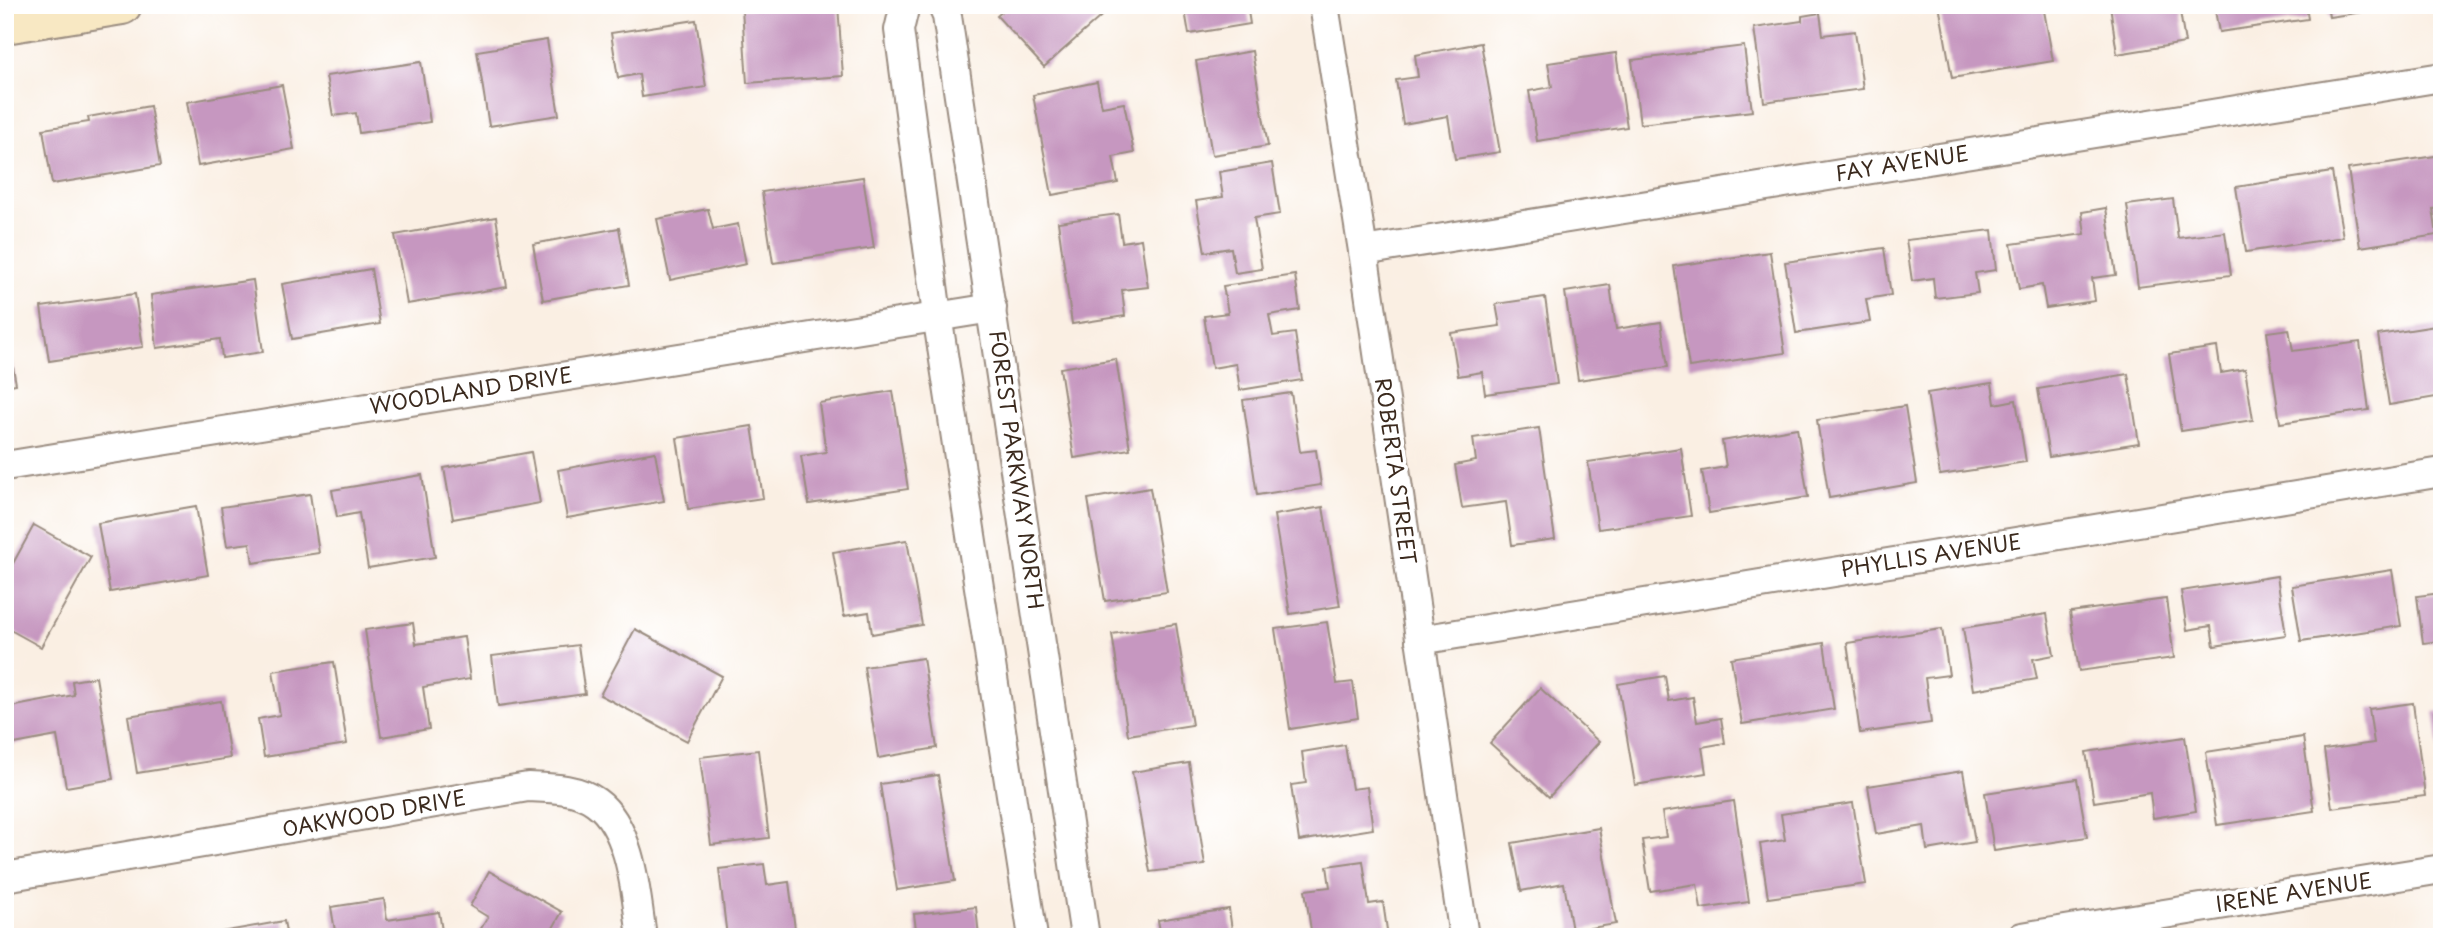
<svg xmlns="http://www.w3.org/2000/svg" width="2447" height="942" viewBox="0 0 2447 942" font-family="'Playpen Sans',sans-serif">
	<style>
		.building { fill: #c697c0 }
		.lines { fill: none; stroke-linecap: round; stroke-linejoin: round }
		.street-casing { stroke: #9a8c80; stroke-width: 32 }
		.secondary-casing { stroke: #9a8c80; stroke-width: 42 }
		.street { stroke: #fff; stroke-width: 28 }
		.secondary { stroke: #f8e8c3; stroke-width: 38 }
		.labels { text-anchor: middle; stroke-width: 7; stroke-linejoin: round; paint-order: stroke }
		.street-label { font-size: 21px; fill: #3b2a1e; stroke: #fff }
	</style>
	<rect width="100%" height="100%" fill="#fff"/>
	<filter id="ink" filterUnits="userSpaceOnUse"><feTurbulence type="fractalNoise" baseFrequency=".0143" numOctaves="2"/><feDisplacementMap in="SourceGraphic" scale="14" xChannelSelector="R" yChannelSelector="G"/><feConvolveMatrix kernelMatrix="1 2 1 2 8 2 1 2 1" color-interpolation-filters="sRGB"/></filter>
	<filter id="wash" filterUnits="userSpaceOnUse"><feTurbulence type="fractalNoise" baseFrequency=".00686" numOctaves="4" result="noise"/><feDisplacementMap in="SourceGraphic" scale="28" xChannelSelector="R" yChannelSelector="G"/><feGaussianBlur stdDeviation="1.57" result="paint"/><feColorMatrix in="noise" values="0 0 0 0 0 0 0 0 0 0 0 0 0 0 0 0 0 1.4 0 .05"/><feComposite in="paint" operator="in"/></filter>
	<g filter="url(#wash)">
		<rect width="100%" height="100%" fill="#faefe3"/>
		<g id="blocks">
			<!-- building -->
			<g class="building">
				<polygon points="797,5 838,5 843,76 747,83 742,9"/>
				<polygon points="1009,5 1102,5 1107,11 1044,67 997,16"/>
				<polygon points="1184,5 1247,5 1250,24 1189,34"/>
				<polygon points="1939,5 2043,5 2053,61 1952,78"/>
				<polygon points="2110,5 2179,5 2185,43 2117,54"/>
				<polygon points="2214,5 2306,5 2308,19 2219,32"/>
				<polygon points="2327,5 2396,5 2396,7 2329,17"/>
				<polygon points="1820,13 1823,35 1855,31 1863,89 1764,102 1754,28 1802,21 1802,16"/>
				<polygon points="696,20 706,87 642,97 639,74 618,78 611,33"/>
				<polygon points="547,40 559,115 489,126 477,51"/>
				<polygon points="1481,43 1500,152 1455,159 1448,116 1403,124 1396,80 1418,77 1415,55"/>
				<polygon points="1744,46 1752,111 1640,124 1632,60"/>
				<polygon points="1252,51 1268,146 1212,155 1196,61"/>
				<polygon points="1616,53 1627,127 1537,141 1529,91 1552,87 1548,63"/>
				<polygon points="421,62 430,122 359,133 356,113 333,116 326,76"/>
				<polygon points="1097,82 1102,107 1124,103 1134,153 1113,157 1118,183 1052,195 1033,95"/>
				<polygon points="282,85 294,149 198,166 187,102"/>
				<polygon points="150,106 160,166 52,184 43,129 89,122 88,117"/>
				<polygon points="2442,155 2442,208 2433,209 2437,235 2360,247 2348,169"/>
				<polygon points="1272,163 1280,214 1254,218 1262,269 1235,273 1231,248 1205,252 1196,201 1223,197 1219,172"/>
				<polygon points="2332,172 2343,237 2246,252 2236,187"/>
				<polygon points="863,177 874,248 773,263 762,192"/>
				<polygon points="2173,199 2178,238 2225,232 2231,275 2138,287 2127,205"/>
				<polygon points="2106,208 2116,275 2092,278 2095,301 2046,308 2042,285 2019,289 2011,244 2085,234 2082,212"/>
				<polygon points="708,209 713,229 738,224 746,264 670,280 657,219"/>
				<polygon points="1118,214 1122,242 1141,239 1148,287 1122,290 1125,316 1072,324 1058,222"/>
				<polygon points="496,217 507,287 407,304 395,235"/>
				<polygon points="619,228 629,285 543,300 533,244"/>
				<polygon points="1992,230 1996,270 1975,273 1978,293 1935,298 1933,278 1912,281 1906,240"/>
				<polygon points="1884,248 1891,295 1866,299 1870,322 1796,333 1785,262"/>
				<polygon points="1770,252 1785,353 1689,367 1674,266"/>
				<polygon points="371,269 380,324 292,339 282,284"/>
				<polygon points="1295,275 1300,310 1269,315 1273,336 1295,333 1302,380 1240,390 1236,364 1212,368 1204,316 1228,313 1223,286"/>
				<polygon points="253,280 263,352 222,358 220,339 157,348 151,295"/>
				<polygon points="1610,285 1616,329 1661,322 1668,367 1578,380 1565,292"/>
				<polygon points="135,294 143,347 49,361 41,307"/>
				<polygon points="1545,297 1557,384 1485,394 1482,372 1458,376 1451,333 1500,326 1496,304"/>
				<polygon points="5,323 16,384 5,386"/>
				<polygon points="2442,325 2442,396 2389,405 2378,335"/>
				<polygon points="2289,329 2293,351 2360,342 2369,410 2280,423 2267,332"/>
				<polygon points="2217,347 2221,373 2245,369 2253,420 2181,431 2169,354"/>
				<polygon points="1116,359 1130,449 1074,458 1060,368"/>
				<polygon points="2128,374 2139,443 2049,457 2038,389"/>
				<polygon points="1992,383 1995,404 2016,400 2026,462 1940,475 1927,393"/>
				<polygon points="893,391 908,489 809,504 801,456 826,452 819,403"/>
				<polygon points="1291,393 1300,452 1316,450 1321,485 1257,495 1243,400"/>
				<polygon points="1905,406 1917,483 1829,498 1817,420"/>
				<polygon points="752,426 763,498 688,509 677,438"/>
				<polygon points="1539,428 1555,539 1512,545 1506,502 1462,508 1455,465 1476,461 1473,438"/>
				<polygon points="1797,428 1808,497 1709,513 1702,471 1726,467 1722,441"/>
				<polygon points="1681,448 1691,516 1598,529 1588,462"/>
				<polygon points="531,452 540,503 453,519 444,468"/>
				<polygon points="655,452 664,501 567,518 558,470"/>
				<polygon points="422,475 435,557 368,568 359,513 337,517 332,490"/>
				<polygon points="1150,488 1167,592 1105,601 1088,499"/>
				<polygon points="310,494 319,553 253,563 250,543 227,546 221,507"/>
				<polygon points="196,506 208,575 110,592 98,523"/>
				<polygon points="1323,507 1340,606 1290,614 1274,515"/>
				<polygon points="34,525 91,557 41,647 5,627 5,578"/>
				<polygon points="907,540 922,625 872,634 869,612 844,616 833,552"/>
				<polygon points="2392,570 2401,626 2301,641 2292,586"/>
				<polygon points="2277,576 2286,635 2214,646 2211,626 2187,630 2181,591"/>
				<polygon points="2442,593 2442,641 2423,643 2417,596"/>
				<polygon points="2166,599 2174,658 2079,671 2070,612"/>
				<polygon points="2047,614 2054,655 2033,659 2037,679 1973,690 1963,628"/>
				<polygon points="1327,622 1337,684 1353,682 1358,718 1290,729 1275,629"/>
				<polygon points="413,623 416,644 464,637 470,679 423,687 429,729 381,737 365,630"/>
				<polygon points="1176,624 1192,725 1128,735 1112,634"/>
				<polygon points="635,629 722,676 687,741 600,695"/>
				<polygon points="1942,629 1949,675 1925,678 1931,723 1860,733 1847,643"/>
				<polygon points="1824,643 1834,709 1742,724 1731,658"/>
				<polygon points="578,645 585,694 498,706 492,656"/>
				<polygon points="923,658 937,748 878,758 864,667"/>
				<polygon points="334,662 347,744 264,757 258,719 280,715 273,671"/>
				<polygon points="1665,676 1669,701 1693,697 1697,722 1721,718 1725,743 1702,747 1706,773 1635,785 1618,684"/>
				<polygon points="96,677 113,779 66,787 57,736 9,745 5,708 74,695 72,681"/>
				<polygon points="1540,688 1599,742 1549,797 1490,743"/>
				<polygon points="221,701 230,758 137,773 128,716"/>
				<polygon points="2413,703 2425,796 2332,808 2324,750 2374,743 2369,709"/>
				<polygon points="2442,711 2442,757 2440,757 2434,712"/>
				<polygon points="2185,737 2196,811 2153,818 2150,793 2094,802 2086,752"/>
				<polygon points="2303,737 2314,811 2217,825 2206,752"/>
				<polygon points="1345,745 1352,789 1367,787 1373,829 1299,841 1291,785 1306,783 1302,752"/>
				<polygon points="758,750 769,838 711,845 700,757"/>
				<polygon points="1189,763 1205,865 1150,872 1132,772"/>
				<polygon points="1963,771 1975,842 1927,850 1924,826 1876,834 1868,786"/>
				<polygon points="938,775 955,881 897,890 880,784"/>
				<polygon points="2077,779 2087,837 1994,851 1985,793"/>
				<polygon points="1734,801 1749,902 1701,909 1697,884 1650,891 1642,840 1666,837 1662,812"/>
				<polygon points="1853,803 1866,884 1768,898 1760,844 1785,840 1781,814"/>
				<polygon points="1599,828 1616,924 1572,931 1564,883 1521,891 1512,843"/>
				<polygon points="1363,861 1369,904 1383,902 1388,937 1312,937 1305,890 1330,887 1327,866"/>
				<polygon points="764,864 767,885 789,882 796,937 727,937 719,869"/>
				<polygon points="489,871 562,912 548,937 477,935 488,917 470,906"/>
				<polygon points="384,899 387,920 439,912 443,937 336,937 331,907"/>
				<polygon points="976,907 979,937 917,937 914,914"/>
				<polygon points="1229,909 1233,937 1161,937 1158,920"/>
				<polygon points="284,921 287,937 205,937 204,935"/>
			</g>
		</g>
	</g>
	<g filter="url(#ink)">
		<use href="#blocks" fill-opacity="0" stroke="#9a8c80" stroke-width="2"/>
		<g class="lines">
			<defs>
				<g id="street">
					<polyline points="905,5 899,30 937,315 1033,937"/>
					<polyline points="942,5 947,16 1085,937"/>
					<polyline points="1324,5 1363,251 1464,937"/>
					<polyline points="1363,251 2442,77"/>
					<polyline points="5,466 992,308"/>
					<polyline points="1420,640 2442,472"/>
					<path d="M5 877 528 787C551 788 577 788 596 802 632 828 636 896 642 937"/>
					<polyline points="2022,937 2442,869"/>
				</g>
				<polyline id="secondary" points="5,24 122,5"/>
			</defs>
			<!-- street casing -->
			<use href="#street" class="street-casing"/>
			<!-- secondary casing -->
			<use href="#secondary" class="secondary-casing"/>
			<!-- street -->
			<use href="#street" class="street"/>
			<!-- secondary -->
			<use href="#secondary" class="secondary"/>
		</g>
	</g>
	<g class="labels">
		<!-- street labels -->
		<g class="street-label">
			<text transform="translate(1902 164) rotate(-9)" y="7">FAY AVENUE</text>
			<text transform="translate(471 391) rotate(-9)" y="7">WOODLAND DRIVE</text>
			<text transform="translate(1016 470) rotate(82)" y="7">FOREST PARKWAY NORTH</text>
			<text transform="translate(1395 471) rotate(82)" y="7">ROBERTA STREET</text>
			<text transform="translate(1931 556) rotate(-9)" y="7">PHYLLIS AVENUE</text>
			<text transform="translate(374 814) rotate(-10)" y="7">OAKWOOD DRIVE</text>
			<text transform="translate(2294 893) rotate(-9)" y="7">IRENE AVENUE</text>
		</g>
	</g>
	<!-- margin -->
	<rect width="2447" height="942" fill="none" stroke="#fff" stroke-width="28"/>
</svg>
